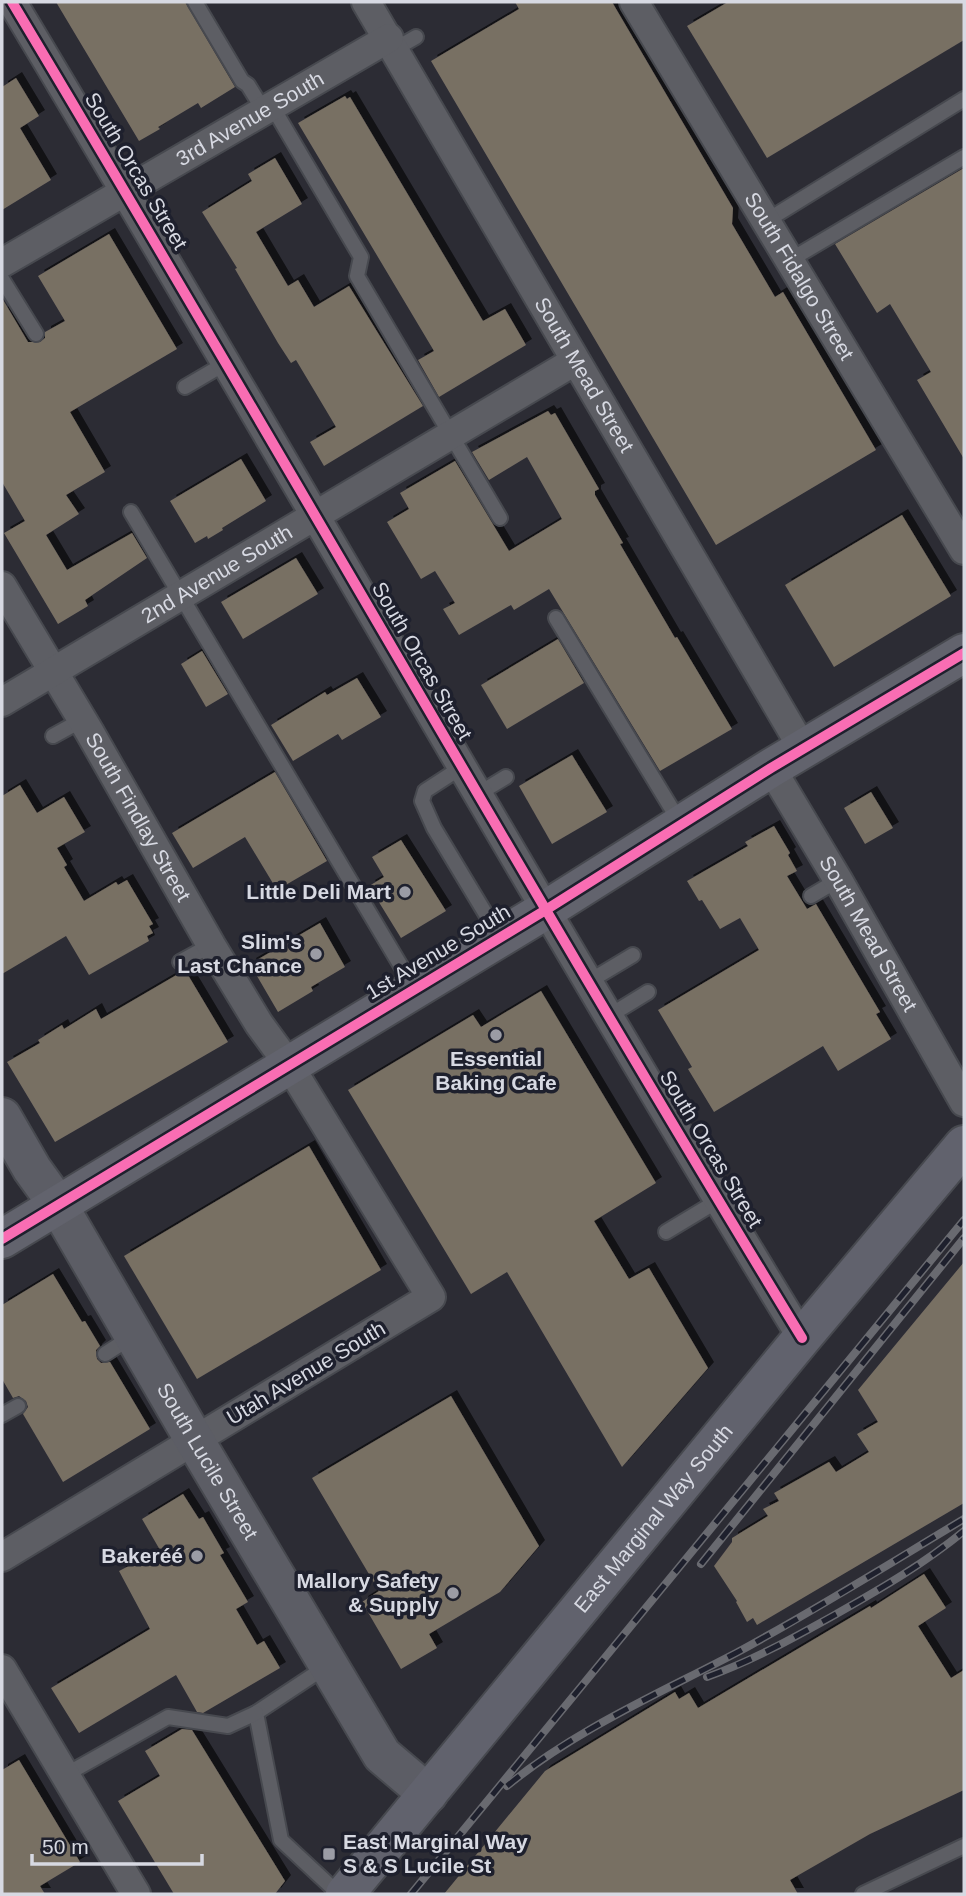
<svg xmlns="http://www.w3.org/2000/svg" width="966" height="1896" viewBox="0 0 966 1896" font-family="Helvetica,sans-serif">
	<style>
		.building { fill: #786f64; filter: url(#shadow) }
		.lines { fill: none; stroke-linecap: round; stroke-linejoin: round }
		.lane-casing { stroke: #47494f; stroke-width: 18 }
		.street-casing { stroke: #47494f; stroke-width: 32 }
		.secondary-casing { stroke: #47494f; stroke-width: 42 }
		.primary-casing { stroke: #47494f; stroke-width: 42 }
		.highway-casing { stroke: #47494f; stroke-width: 42 }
		.lane { stroke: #5d5e64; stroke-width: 14 }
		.street { stroke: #5d5e64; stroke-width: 28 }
		.secondary { stroke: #5c5d65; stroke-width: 38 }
		.primary { stroke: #62636d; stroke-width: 38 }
		.highway { stroke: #61626d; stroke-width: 38 }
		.rail-casing { stroke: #696a70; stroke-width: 8 }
		.rail { stroke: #1e202d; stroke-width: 5; stroke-dasharray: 16; stroke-linecap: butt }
		.cycleway-casing { stroke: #1e202d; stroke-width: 15 }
		.cycleway { stroke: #f96db3; stroke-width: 10 }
		.poi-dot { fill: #9b9ca5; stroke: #1e202d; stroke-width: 2.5 }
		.labels { text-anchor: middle; stroke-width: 7; stroke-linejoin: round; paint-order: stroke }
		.street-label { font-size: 21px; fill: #d7d9e2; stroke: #1e202d }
		.poi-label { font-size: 21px; font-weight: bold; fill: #d7d9e2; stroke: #1e202d; text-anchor: end }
	</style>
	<defs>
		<filter id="shadow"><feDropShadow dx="6" dy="-6" stdDeviation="0" flood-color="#0009"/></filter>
	</defs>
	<rect width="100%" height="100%" fill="#2c2c34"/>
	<!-- building -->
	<g class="building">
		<polygon points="56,2 185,2 235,87 201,108 198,103 158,127 160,129 139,141"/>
		<polygon points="515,2 612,2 733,208 732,224 775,297 783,292 876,450 716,545 431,61 519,9"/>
		<polygon points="728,2 964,2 964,40 767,158 687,26"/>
		<polygon points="16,78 39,116 20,128 51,180 2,210 2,87"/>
		<polygon points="345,96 347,99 350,97 483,321 505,309 526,345 439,397 418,360 434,351 298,123"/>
		<polygon points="275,158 302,204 256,232 288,286 298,280 314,307 349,286 423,406 324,466 310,442 336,427 296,360 291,363 278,343 235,269 237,268 202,212 252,181 248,174"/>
		<polygon points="964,168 964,459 917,380 931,372 890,304 877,313 835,244"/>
		<polygon points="109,234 177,349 70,412 105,472 66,495 79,514 46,535 67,570 132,533 147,558 85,600 88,606 58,624 4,533 25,521 2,482 2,298 28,342 40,342 45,338 45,332 65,321 38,276"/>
		<polygon points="548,411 551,415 555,413 599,489 595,491 595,495 623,543 620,544 675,638 677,637 732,729 660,771 549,589 514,610 511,605 459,635 443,609 455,603 435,571 421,579 387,522 409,509 400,493 455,461 509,551 562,519 527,457 489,480 472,452"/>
		<polygon points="241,459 266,501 222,528 223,530 208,539 207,536 195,543 170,501"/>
		<polygon points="902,515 951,596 834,667 785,585"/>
		<polygon points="296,558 318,594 243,639 221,602"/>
		<polygon points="558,639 584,683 507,729 481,685"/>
		<polygon points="202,651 228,694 206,707 181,664"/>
		<polygon points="357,678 381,717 342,740 338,734 293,761 271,725 325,692 327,695"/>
		<polygon points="572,755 607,812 552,844 519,786"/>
		<polygon points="275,772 327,861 277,890 245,837 193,868 172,833"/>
		<polygon points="20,785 37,813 64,797 83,829 85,832 57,848 67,865 64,867 84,901 116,882 118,885 127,880 153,924 149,926 153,933 147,936 149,941 89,975 66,936 2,974 2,796"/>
		<polygon points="871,792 893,828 865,844 844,808"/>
		<polygon points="774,826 790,853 788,855 797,871 787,876 807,909 816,904 880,1012 876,1014 891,1039 838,1071 823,1046 714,1112 688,1069 692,1067 658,1010 759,950 740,918 720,929 702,900 699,901 687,881 748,846 745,842"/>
		<polygon points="401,840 446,911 401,938 369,886 384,877 372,857"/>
		<polygon points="320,923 345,967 311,987 313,991 278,1012 250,964"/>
		<polygon points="185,970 228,1042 55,1142 7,1062 40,1043 38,1040 62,1025 64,1029 96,1009 101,1019"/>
		<polygon points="541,991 656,1183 594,1221 629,1279 649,1268 708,1368 622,1467 507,1272 471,1294 348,1090 473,1015 481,1027"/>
		<polygon points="309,1146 381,1270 197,1379 124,1256"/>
		<polygon points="964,1262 964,1503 757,1625 753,1618 747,1622 736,1602 737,1601 714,1566 732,1542 732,1538 768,1516 763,1509 779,1501 774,1493 829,1462 836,1472 869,1452 857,1434 878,1422 858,1390"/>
		<polygon points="53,1274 82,1322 85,1321 100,1346 96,1350 97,1359 101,1363 110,1362 150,1429 63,1482 23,1414 28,1407 26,1401 19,1396 13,1398 2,1379 2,1305"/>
		<polygon points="451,1396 539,1546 500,1592 429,1634 437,1648 401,1669 362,1602 379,1591 312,1478"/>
		<polygon points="183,1494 199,1519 203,1517 224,1553 220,1555 248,1602 236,1609 257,1645 264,1641 280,1668 203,1713 197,1712 176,1675 79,1733 51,1688 150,1629 119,1571 160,1550 142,1519"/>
		<polygon points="924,1574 946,1608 918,1626 951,1678 964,1670 964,1790 870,1834 790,1880 798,1894 444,1894 545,1771 675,1692 679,1699 689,1693 698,1708 870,1606 871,1608"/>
		<polygon points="182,1729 192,1730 285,1881 275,1894 174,1894 118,1801 160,1776 145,1751"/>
		<polygon points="19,1760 80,1862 40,1886 45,1894 2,1894 2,1770"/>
	</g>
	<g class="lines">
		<defs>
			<g id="lane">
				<polyline points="195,2 242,81 248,85 264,111"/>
				<polyline points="395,49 416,37"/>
				<polyline points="272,106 361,257 357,276 500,518"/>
				<polyline points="766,221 964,99"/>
				<polyline points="790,260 964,157"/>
				<polyline points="2,279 36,334"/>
				<polyline points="185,387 226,363"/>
				<polyline points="131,512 414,988"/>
				<polyline points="556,618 681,824"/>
				<polyline points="53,736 82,720"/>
				<polyline points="462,767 425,791 422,801 434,828 499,936"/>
				<polyline points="478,794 506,777"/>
				<polyline points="811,896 838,880"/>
				<polyline points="180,962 211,945"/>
				<polyline points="588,982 633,955"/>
				<polyline points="609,1016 648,992"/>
				<polyline points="666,1232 719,1200"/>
				<polyline points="105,1354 133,1336"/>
				<polyline points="2,1415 18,1406"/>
				<polyline points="327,1666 256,1713 281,1840 339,1894"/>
				<polyline points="65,1775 168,1717 228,1726 256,1713"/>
				<polyline points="863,1894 964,1846"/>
			</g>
			<g id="street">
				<path d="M12 2C278 445 532 896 802 1338"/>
				<path id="s1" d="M366 2 803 749"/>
				<path id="s2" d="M634 2 964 550"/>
				<path id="s3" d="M2 263 389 38"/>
				<path id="s4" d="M2 586 89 731 211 945 259 1024 289 1065 431 1297 2 1557"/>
				<path id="s5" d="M2 702 575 361"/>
				<path id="s6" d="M771 768 838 880 964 1102"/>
				<polyline points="2,1669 136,1894"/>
			</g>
			<g id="secondary">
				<path id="s7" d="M2 1117 32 1169 58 1205 195 1441 382 1755 428 1794"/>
			</g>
			<polyline id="primary" points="2,1239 544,911 771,768 964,653"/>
			<g id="highway">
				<path id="s8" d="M345 1894 802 1338 964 1145"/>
			</g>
		</defs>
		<!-- lane casing -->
		<use href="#lane" class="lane-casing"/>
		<!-- street casing -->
		<use href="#street" class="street-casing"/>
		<!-- secondary casing -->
		<use href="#secondary" class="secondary-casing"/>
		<!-- primary casing -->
		<use href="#primary" class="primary-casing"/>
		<!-- highway casing -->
		<use href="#highway" class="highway-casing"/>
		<!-- lane -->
		<use href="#lane" class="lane"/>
		<!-- street -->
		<use href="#street" class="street"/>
		<!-- secondary -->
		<use href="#secondary" class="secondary"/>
		<!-- primary -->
		<use href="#primary" class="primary"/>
		<!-- highway -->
		<use href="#highway" class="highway"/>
		<defs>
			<g id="rail">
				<polyline points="701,1564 964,1238"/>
				<path d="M707 1677C754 1660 795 1637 838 1613 882 1588 925 1563 964 1531"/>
				<path d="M507 1786C575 1730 658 1694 736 1653 814 1611 889 1564 964 1519"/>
				<polyline points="411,1894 964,1220"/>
			</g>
		</defs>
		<!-- rail casing -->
		<use href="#rail" class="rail-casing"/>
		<!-- rail -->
		<use href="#rail" class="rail"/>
		<defs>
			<g id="cycleway">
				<path d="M12 2C278 445 532 896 802 1338"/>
				<polyline points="2,1239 544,911 771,768 964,653"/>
			</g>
		</defs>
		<!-- cycleway casing -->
		<use href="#cycleway" class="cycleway-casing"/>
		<!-- cycleway -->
		<use href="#cycleway" class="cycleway"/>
	</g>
	<!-- markers -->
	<g class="poi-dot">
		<circle cx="405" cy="892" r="7"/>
		<circle cx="316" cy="954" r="7"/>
		<circle cx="496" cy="1035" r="7"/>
		<circle cx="197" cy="1556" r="7"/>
		<circle cx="453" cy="1593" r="7"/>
		<rect x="322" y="1847" width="14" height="14" rx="3.5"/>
	</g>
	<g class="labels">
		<!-- street labels -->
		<g class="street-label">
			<text dy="7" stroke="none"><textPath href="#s3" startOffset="287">3rd Avenue South</textPath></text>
			<text transform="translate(136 171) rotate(59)" y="7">South Orcas Street</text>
			<text dy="7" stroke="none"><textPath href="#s2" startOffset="320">South Fidalgo Street</textPath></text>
			<text dy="7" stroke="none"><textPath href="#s1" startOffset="432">South Mead Street</textPath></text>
			<text dy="7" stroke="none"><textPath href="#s5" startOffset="250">2nd Avenue South</textPath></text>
			<text transform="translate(422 661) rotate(60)" y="7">South Orcas Street</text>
			<text dy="7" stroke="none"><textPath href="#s4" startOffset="268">South Findlay Street</textPath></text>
			<text dy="7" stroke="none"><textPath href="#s6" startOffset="192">South Mead Street</textPath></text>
			<text transform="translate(438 952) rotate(-31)" y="7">1st Avenue South</text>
			<text transform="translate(711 1149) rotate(59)" y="7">South Orcas Street</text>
			<text transform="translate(306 1373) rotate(-31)" y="7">Utah Avenue South</text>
			<text dy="7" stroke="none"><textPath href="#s7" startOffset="401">South Lucile Street</textPath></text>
			<text dy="7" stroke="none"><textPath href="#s8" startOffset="486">East Marginal Way South</textPath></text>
		</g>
		<!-- poi labels -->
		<g class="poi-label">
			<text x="391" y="899">Little Deli Mart</text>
			<text x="302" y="949">Slim's<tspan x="302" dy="24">Last Chance</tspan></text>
			<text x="496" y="1066" text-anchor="middle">Essential<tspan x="496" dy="24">Baking Cafe</tspan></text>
			<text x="183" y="1563">Bakeréé</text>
			<text x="439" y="1588">Mallory Safety<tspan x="439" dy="24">&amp; Supply</tspan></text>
			<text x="343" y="1849" text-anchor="start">East Marginal Way<tspan x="343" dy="24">S &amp; S Lucile St</tspan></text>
		</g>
	</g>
	<!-- border -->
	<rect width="966" height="1896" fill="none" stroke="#d7d9e2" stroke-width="7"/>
	<!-- scale -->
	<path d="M32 1854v10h170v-10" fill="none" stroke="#d7d9e2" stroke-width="3.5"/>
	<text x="42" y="1854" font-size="21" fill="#d7d9e2" stroke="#1e202d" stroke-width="5" paint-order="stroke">50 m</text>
</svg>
